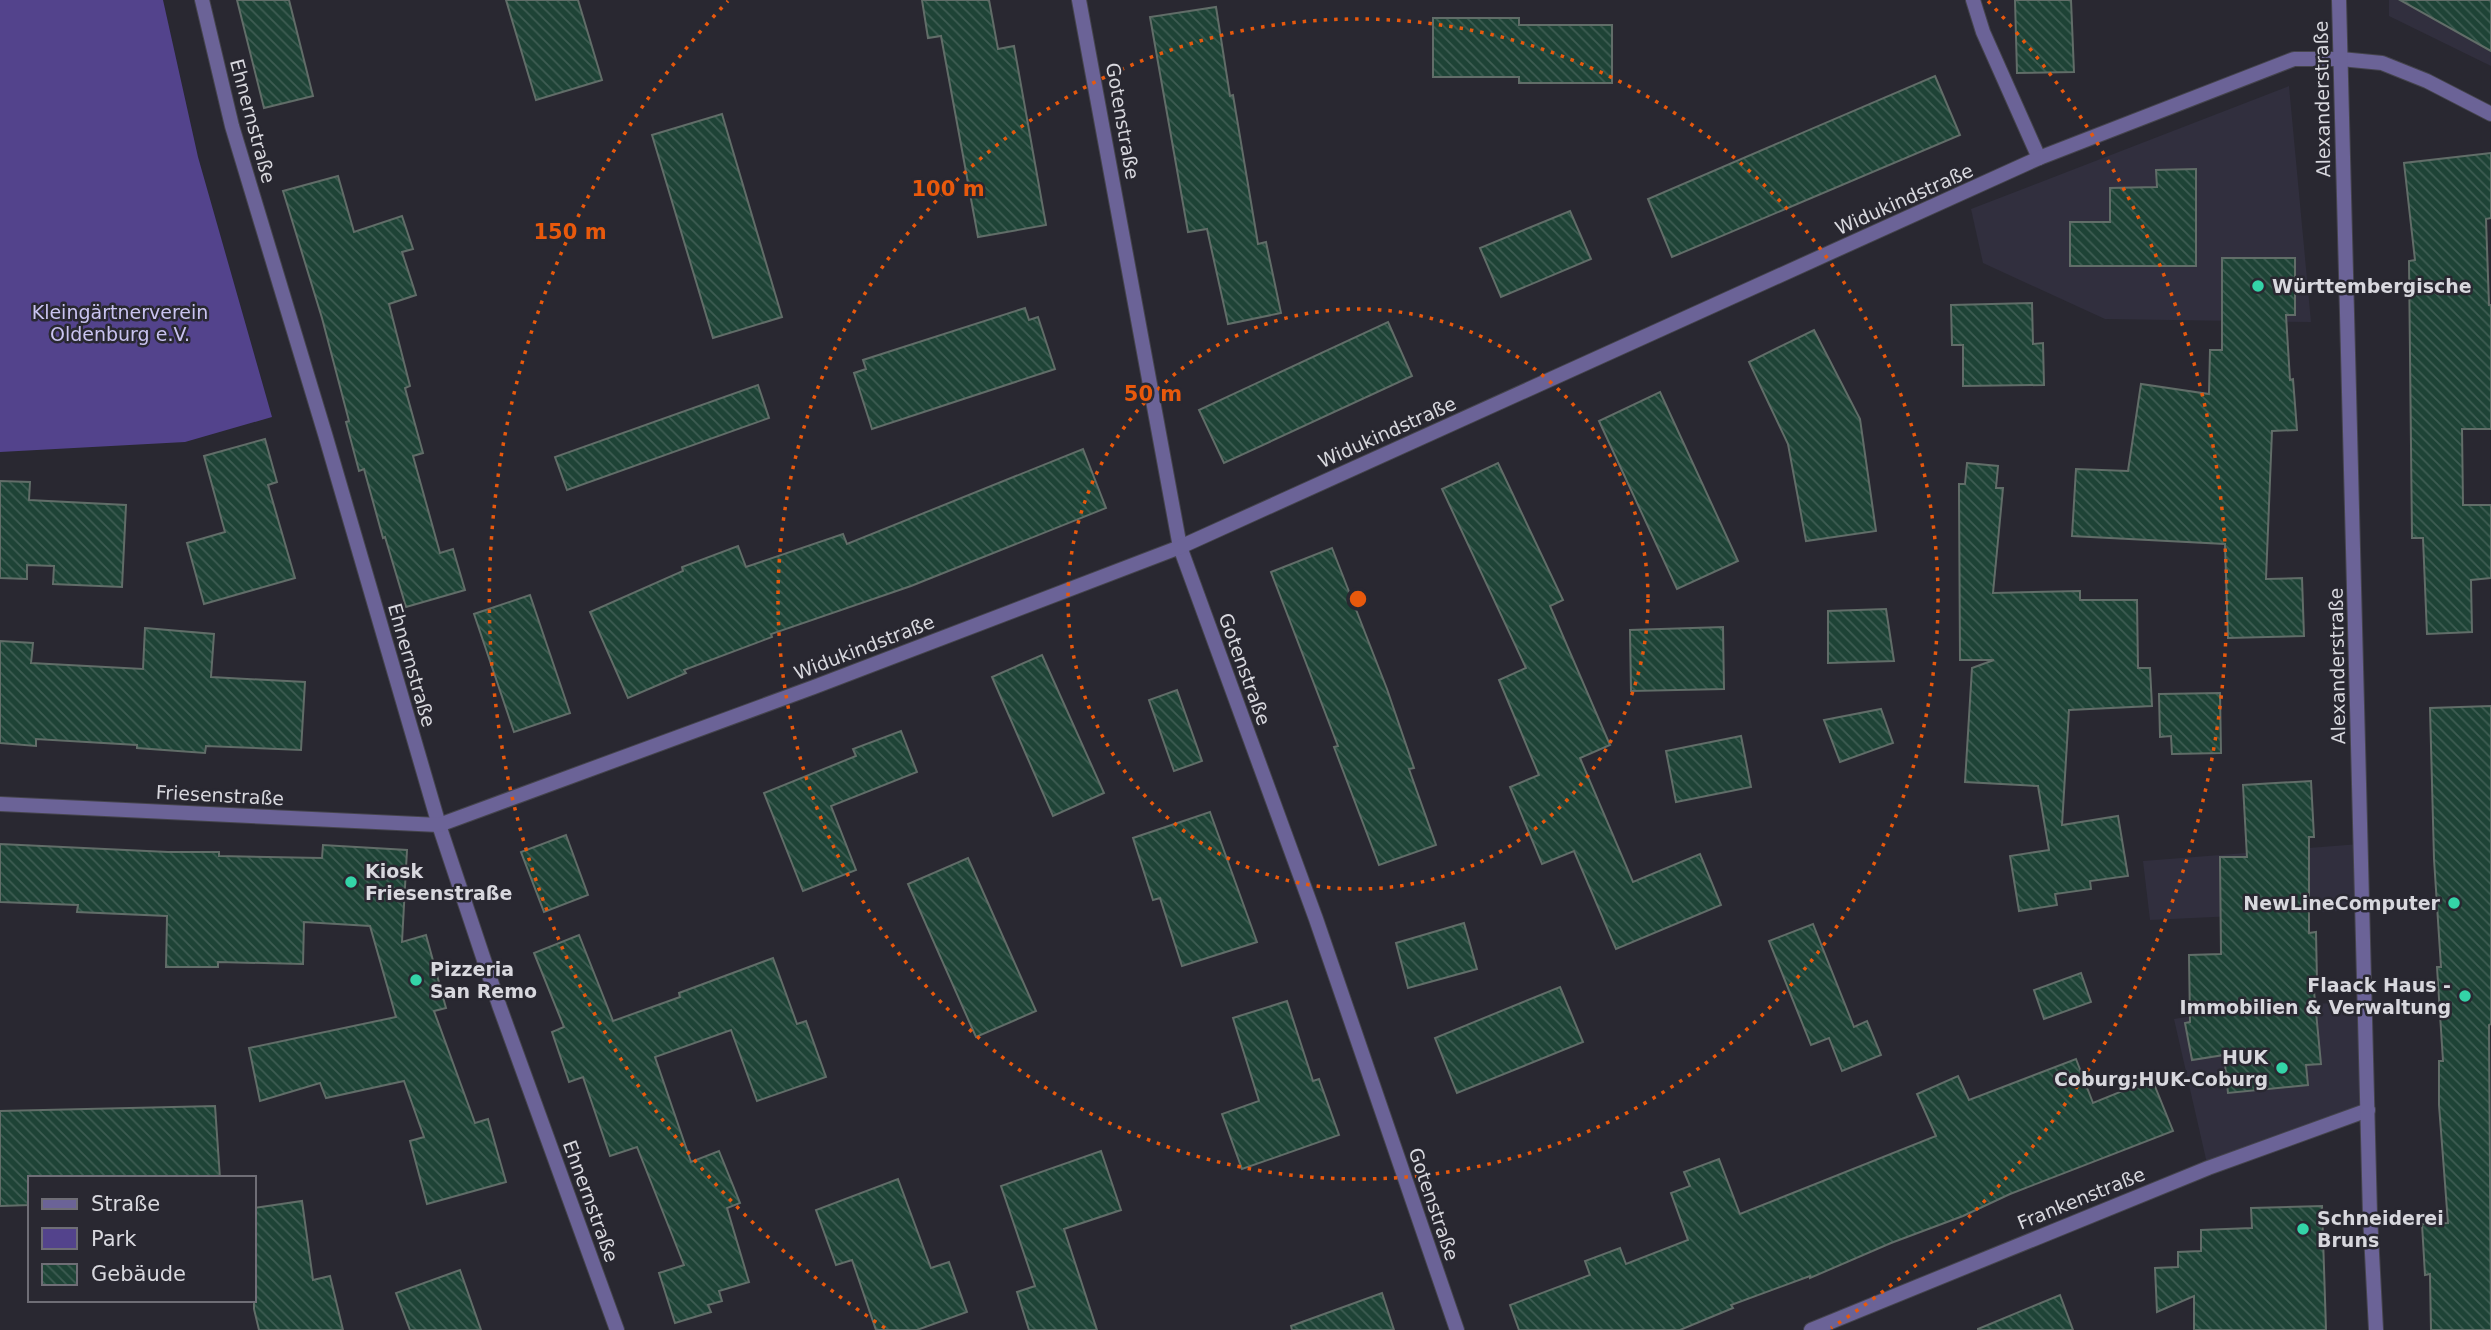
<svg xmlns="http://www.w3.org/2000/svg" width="2491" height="1330" viewBox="0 0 2491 1330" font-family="'DejaVu Sans',sans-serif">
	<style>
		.built { fill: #312f3e }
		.green { fill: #53438c }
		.building { fill: url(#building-back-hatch); stroke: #616d68; stroke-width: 2 }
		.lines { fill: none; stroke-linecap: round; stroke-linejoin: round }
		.service-casing { stroke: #45444d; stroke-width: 16 }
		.minor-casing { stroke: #45444d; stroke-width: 16 }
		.tertiary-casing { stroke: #45444d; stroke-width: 16 }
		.service { stroke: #6b6397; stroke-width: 14 }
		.minor { stroke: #6b6397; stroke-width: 14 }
		.tertiary { stroke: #6b6397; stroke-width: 14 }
		.ring { fill: none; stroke: #e8590c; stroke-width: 3.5; stroke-dasharray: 3.5 7 }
		.poi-dot { fill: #34d4a8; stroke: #292831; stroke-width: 2.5 }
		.labels { text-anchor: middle; stroke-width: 5; stroke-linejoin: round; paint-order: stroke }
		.street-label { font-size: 19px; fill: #d8d8de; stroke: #292831 }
		.poi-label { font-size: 19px; font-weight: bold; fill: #d8d8de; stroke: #292831; text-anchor: start }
		.park-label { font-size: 19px; fill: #cac4f0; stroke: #292831 }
		.centre { fill: #e8590c; stroke: #292831; stroke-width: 3.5 }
		.ring-label { font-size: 21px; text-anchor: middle; font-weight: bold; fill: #e8590c; stroke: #292831; stroke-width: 5; stroke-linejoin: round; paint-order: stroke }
	</style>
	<defs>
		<pattern id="building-back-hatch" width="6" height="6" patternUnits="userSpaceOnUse" patternTransform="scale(1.75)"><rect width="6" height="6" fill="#1e4336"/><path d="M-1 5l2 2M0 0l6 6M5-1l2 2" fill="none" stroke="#3e5d53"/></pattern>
	</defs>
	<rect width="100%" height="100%" fill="#292831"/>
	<!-- built -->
	<g class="built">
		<polygon points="2389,0 2491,0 2491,66 2389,16"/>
		<polygon points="2289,86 2311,322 2105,319 1983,263 1971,209"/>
		<polygon points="2360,844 2362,910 2150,920 2143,861"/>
		<polygon points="2365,1002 2368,1110 2208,1168 2174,1019 2252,1006"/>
	</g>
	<!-- green -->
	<polygon class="green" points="0,0 163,0 198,157 272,417 185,442 0,452"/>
	<!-- building -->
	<g class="building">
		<polygon points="237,0 289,0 313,96 264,108"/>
		<polygon points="506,0 578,0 602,80 536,100"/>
		<polygon points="922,0 989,0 998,49 1014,46 1046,225 978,237 941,36 928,38"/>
		<polygon points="2015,0 2071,0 2074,72 2017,73"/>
		<polygon points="2400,0 2491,0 2491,51"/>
		<polygon points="1216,7 1230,96 1233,95 1258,244 1266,242 1281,313 1228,324 1207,229 1188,232 1150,17"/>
		<polygon points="1433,18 1519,18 1519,25 1612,25 1612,83 1519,83 1519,77 1433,77"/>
		<polygon points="1935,76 1960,135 1672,257 1648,199"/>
		<polygon points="722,114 782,317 713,338 652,135"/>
		<polygon points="2491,153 2491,218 2486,219 2489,305 2491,305 2491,429 2462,429 2463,505 2491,505 2491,578 2471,580 2472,632 2427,634 2423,538 2412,538 2409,261 2415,260 2404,163"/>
		<polygon points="2196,169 2196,266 2070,266 2070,222 2110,222 2110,188 2157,187 2156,170"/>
		<polygon points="338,176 354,232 402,216 413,249 402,252 416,295 389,304 410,386 405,388 423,453 413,456 440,553 453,549 465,590 406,607 385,537 383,538 364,469 359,471 346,422 349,421 322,318 283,191"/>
		<polygon points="1570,211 1591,259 1501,297 1480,248"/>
		<polygon points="2222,258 2295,258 2295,315 2286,315 2290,380 2293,379 2297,430 2272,431 2266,579 2302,578 2304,636 2228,638 2225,544 2072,536 2076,469 2128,471 2141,384 2209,394 2210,350 2222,350"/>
		<polygon points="2032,303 2033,344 2043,343 2044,385 1963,386 1963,345 1952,345 1951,305"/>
		<polygon points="1025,308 1029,320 1038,317 1055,369 872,429 854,373 866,369 863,360"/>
		<polygon points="1388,322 1412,376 1224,463 1199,410"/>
		<polygon points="1814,330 1860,419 1876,531 1806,541 1788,444 1749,362"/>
		<polygon points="758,385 769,418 567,490 555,457"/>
		<polygon points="1660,392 1738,561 1677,589 1599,421"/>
		<polygon points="265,439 277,482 268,485 295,578 204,604 187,543 225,532 204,456"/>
		<polygon points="1083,449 1106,508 911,586 771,634 772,637 684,670 686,673 628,698 590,612 683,571 682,567 738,546 746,567 843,534 847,544"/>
		<polygon points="1498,463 1563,600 1550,606 1610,745 1580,758 1633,882 1700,854 1721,905 1616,949 1574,851 1542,864 1510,787 1539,775 1499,680 1526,668 1442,489"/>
		<polygon points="1967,463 1998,466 1996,488 2003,488 1993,593 2080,591 2080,600 2137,600 2138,668 2150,668 2152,706 2069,710 2062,825 2118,816 2128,876 2090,881 2091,889 2055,894 2057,905 2019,911 2010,856 2049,850 2038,786 1965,782 1972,668 1994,660 1960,660 1959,484 1965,484"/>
		<polygon points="0,481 30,482 29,500 126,505 122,587 53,584 54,566 27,565 27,579 0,578"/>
		<polygon points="1332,548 1387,689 1414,768 1409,769 1436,845 1379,865 1334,747 1338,746 1271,572"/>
		<polygon points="530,595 570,713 514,732 474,614"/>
		<polygon points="1886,609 1894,661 1828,663 1828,611"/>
		<polygon points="1723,627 1724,689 1631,691 1630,630"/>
		<polygon points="145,628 214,634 211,677 305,682 301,750 206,746 205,753 137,748 137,745 36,739 36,746 0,743 0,641 33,643 31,663 143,669"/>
		<polygon points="1042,655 1104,793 1053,816 992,677"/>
		<polygon points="1177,690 1202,761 1174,771 1149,700"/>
		<polygon points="2220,693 2221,753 2172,754 2171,736 2160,737 2159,694"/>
		<polygon points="2491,706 2491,1024 2489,1025 2491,1330 2431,1330 2430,1274 2425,1275 2422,1224 2448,1223 2439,1105 2439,1061 2443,1061 2437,967 2441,967 2434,859 2430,708"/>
		<polygon points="1881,709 1893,743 1840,762 1824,720"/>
		<polygon points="901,731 917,772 831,806 856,870 803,891 764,793 856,756 853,749"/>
		<polygon points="1741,736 1751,787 1676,802 1666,751"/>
		<polygon points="2311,781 2314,837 2309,837 2309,933 2316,932 2317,981 2313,981 2321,1064 2306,1065 2308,1085 2228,1093 2224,1055 2192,1060 2185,1023 2190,1022 2189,955 2221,954 2220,857 2247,857 2243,785"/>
		<polygon points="1210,812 1257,942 1182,966 1160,898 1153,900 1133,838"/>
		<polygon points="566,835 588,895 544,912 521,852"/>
		<polygon points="0,844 168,852 219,852 219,856 322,858 323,845 407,850 402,942 426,935 446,1008 434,1011 475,1123 488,1119 506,1182 427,1204 410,1141 424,1137 404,1081 326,1098 320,1083 260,1101 249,1048 396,1017 370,926 304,922 303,964 218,962 218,967 166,967 167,916 77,912 78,905 0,902"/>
		<polygon points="968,858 1036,1011 976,1037 908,884"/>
		<polygon points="1464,923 1477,969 1408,988 1396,943"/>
		<polygon points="1813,924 1854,1027 1867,1021 1881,1055 1842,1071 1829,1038 1811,1045 1769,941"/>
		<polygon points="579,935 613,1021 680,997 679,993 773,958 797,1024 806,1021 826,1077 757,1101 731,1030 655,1057 691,1162 719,1151 740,1203 727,1208 749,1282 719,1291 722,1301 708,1305 711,1312 675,1323 659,1273 684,1265 637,1147 610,1156 583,1077 569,1082 552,1032 564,1027 534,953"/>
		<polygon points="2081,973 2091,1002 2044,1019 2034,990"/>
		<polygon points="1560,987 1583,1042 1457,1093 1435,1038"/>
		<polygon points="1287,1001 1313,1081 1319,1079 1339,1135 1242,1169 1222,1114 1259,1101 1233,1018"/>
		<polygon points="2076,1059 2093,1103 2152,1079 2173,1131 2010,1194 1963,1216 1891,1243 1810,1278 1810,1276 1731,1305 1733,1308 1680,1330 1519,1330 1510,1305 1590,1275 1585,1261 1620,1248 1626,1264 1688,1240 1671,1193 1690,1186 1684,1172 1719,1159 1740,1214 1936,1136 1917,1094 1958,1076 1969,1100"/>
		<polygon points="215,1106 220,1178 30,1178 30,1205 0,1206 0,1111"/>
		<polygon points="1101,1151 1121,1210 1064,1229 1097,1330 1029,1330 1017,1292 1035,1286 1001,1186"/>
		<polygon points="898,1179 931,1268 949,1262 967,1312 917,1330 876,1330 852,1260 836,1265 816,1210"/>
		<polygon points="302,1201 313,1280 330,1276 343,1330 259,1330 254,1309 254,1208"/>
		<polygon points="2322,1206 2326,1330 2194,1330 2194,1296 2157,1312 2155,1268 2178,1267 2178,1252 2201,1251 2201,1230 2252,1228 2251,1208"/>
		<polygon points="460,1270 481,1330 410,1330 396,1293"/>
		<polygon points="1382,1293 1394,1330 1292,1330 1291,1326"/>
		<polygon points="2060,1295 2073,1330 1978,1330 1978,1329"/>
	</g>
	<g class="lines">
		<defs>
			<polyline id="service" points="1973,0 1983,32 2039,158"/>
			<g id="minor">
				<polyline points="202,0 232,126 325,434 439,825 499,1005 617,1330"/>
				<polyline points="1079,0 1180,547 1316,919 1457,1330"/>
				<polyline points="0,804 439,825 814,687 1180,547 2039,158 2294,59 2341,59 2382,63 2427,81 2491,114"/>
				<polyline points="1811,1330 2208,1168 2368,1110"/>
			</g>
			<polyline id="tertiary" points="2339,0 2370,1215 2376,1330"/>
		</defs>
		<!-- service casing -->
		<use href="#service" class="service-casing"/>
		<!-- minor casing -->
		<use href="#minor" class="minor-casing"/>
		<!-- tertiary casing -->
		<use href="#tertiary" class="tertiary-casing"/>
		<!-- service -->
		<use href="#service" class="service"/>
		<!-- minor -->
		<use href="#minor" class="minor"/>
		<!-- tertiary -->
		<use href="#tertiary" class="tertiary"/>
	</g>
	<!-- distance rings -->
	<g class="ring">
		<circle cx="1358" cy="599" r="290"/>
		<circle cx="1358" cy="599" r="580"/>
		<path d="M885 1328A869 869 0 0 1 728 1M1988 1A869 869 0 0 1 1831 1328"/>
	</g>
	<!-- markers -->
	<g class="poi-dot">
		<circle cx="2258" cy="286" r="7"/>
		<circle cx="351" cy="882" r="7"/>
		<circle cx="2454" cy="903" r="7"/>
		<circle cx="416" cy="980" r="7"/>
		<circle cx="2465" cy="996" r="7"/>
		<circle cx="2282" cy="1068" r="7"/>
		<circle cx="2303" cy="1229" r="7"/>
	</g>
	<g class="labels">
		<!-- street labels -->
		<g class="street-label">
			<text transform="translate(2322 99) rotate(-91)" y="7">Alexanderstraße</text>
			<text transform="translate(253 121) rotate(75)" y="7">Ehnernstraße</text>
			<text transform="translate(1123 121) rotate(80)" y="7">Gotenstraße</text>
			<text transform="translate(1904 199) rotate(-24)" y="7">Widukindstraße</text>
			<text transform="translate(1387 432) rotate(-24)" y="7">Widukindstraße</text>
			<text transform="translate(864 647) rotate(-21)" y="7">Widukindstraße</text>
			<text transform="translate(412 665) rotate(74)" y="7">Ehnernstraße</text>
			<text transform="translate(2337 666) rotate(-91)" y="7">Alexanderstraße</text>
			<text transform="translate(1245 669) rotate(70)" y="7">Gotenstraße</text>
			<text transform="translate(220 795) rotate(3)" y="7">Friesenstraße</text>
			<text transform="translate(2081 1198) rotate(-22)" y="7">Frankenstraße</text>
			<text transform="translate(591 1201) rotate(70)" y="7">Ehnernstraße</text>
			<text transform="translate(1434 1204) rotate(71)" y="7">Gotenstraße</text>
		</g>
		<!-- poi labels -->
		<g class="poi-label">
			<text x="2272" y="293">Württembergische</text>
			<text x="365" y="878">Kiosk<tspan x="365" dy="22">Friesenstraße</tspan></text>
			<text x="2440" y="910" text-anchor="end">NewLineComputer</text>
			<text x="430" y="976">Pizzeria<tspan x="430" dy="22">San Remo</tspan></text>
			<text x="2451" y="992" text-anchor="end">Flaack Haus -<tspan x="2451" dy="22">Immobilien &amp; Verwaltung</tspan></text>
			<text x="2268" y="1064" text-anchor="end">HUK<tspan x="2268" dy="22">Coburg;HUK-Coburg</tspan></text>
			<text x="2317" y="1225">Schneiderei<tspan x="2317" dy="22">Bruns</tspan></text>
		</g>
		<!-- park labels -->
		<g class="park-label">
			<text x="120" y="319">Kleingärtnerverein<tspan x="120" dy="22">Oldenburg e.V.</tspan></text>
		</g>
	</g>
	<circle cx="1358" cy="599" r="10" class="centre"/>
	<g class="ring-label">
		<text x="948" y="196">100 m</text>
		<text x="570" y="239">150 m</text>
		<text x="1153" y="401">50 m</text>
	</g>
	<!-- legend -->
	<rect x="28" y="1176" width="228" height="126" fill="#292831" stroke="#6f6e76" stroke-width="2"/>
	<rect x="42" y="1199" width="35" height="10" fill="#6b6397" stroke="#6f6e76" stroke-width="2"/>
	<text x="91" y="1211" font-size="21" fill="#d8d8de">Straße</text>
	<rect x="42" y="1228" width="35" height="21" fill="#53438c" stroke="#6f6e76" stroke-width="2"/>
	<text x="91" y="1246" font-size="21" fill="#d8d8de">Park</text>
	<rect x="42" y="1264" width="35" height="21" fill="url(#building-back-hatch)" stroke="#6f6e76" stroke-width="2"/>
	<text x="91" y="1281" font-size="21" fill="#d8d8de">Gebäude</text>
</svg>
